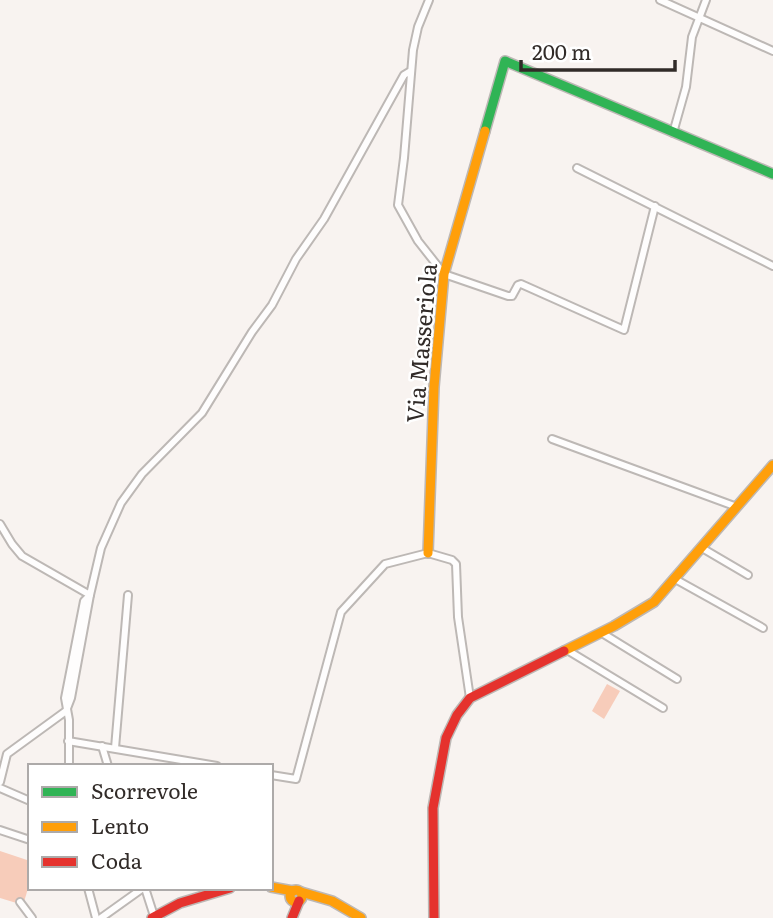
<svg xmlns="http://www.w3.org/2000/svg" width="773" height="918" viewBox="0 0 773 918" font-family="Literata,serif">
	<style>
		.green { fill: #f7ccba }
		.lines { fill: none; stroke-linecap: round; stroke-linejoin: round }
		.street-casing { stroke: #bdb8b5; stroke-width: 10 }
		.fast-casing { stroke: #bdb8b5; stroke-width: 12 }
		.slow-casing { stroke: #bdb8b5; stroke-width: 12 }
		.jam-casing { stroke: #bdb8b5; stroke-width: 12 }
		.street { stroke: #fefdfd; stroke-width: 6 }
		.fast { stroke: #30b455; stroke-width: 9 }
		.slow { stroke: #ff9f0a; stroke-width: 9 }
		.jam { stroke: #e5322d; stroke-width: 9 }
		.labels { text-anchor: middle; stroke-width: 5; stroke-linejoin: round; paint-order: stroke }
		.street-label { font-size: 23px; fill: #312b28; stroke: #fff }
	</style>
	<rect width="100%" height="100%" fill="#f8f3f0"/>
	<!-- green -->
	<g class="green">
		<polygon points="607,684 620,691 604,719 592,711"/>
		<polygon points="0,851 30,861 30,882 23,905 0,898"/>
	</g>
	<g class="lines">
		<defs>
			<g id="street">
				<polyline points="429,0 418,27 413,50 404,158 398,205 418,241 444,274 508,296 512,296 518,285 521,284 624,330 655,206"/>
				<polyline points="660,0 773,51"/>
				<polyline points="673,133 686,87 692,37 706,0"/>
				<polyline points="577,168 773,266"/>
				<polyline points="552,439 737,507"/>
				<polyline points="0,524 12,544 22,556 90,595 101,548 121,503 142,474 202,413 252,332 272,305 296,259 324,219 404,75 409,72"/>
				<polyline points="702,548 748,575"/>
				<polyline points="675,579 763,628"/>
				<polyline points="602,633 677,679"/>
				<polyline points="567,650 663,708"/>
				<polyline points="68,741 217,766"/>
				<polyline points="102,746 108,766"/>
				<polyline points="115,748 128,595"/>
				<polyline points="271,775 296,779 341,612 385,564 428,553 452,560 456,564 458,617 470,698"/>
				<polyline points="0,782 7,754 66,711 71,698 90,595 84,601 65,698 69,720 69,766"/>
				<polyline points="0,788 30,801"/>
				<polyline points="0,830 30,840"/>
				<polyline points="88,888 96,918"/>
				<polyline points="145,888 154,916"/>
				<polyline points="20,902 32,918"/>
				<polyline points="101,918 143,888"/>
			</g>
			<polyline id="fast" points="485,131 505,61 773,174"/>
			<g id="slow">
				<polyline points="428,553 434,387 444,274 485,131"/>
				<polyline points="564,651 614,626 654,602 773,465"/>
				<polyline points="271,887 293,891"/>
				<circle cx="296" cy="896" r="6"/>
				<polyline points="301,892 332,901 361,918"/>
			</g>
			<g id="jam">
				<polyline points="152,918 180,903 230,888"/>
				<polyline points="292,918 299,901"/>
				<polyline points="434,918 433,808 446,738 457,715 470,698 564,651"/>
			</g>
		</defs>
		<!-- street casing -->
		<use href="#street" class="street-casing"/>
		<!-- fast casing -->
		<use href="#fast" class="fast-casing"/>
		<!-- slow casing -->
		<use href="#slow" class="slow-casing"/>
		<!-- jam casing -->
		<use href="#jam" class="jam-casing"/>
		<!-- street -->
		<use href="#street" class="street"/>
		<!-- fast -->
		<use href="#fast" class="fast"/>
		<!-- slow -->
		<use href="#slow" class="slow"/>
		<!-- jam -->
		<use href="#jam" class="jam"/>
	</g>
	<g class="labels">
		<!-- street labels -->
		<g class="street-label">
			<text transform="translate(422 343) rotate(-85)" y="8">Via Masseriola</text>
		</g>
	</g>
	<!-- legend -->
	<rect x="28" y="764" width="245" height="126" fill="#ffffff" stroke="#adaaa9" stroke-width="2"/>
	<rect x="42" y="787" width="35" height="10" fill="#30b455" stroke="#adaaa9" stroke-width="2"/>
	<text x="91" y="799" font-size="21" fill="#312b28">Scorrevole</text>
	<rect x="42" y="822" width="35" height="10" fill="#ff9f0a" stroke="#adaaa9" stroke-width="2"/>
	<text x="91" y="834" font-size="21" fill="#312b28">Lento</text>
	<rect x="42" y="857" width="35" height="10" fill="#e5322d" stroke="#adaaa9" stroke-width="2"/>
	<text x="91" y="869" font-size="21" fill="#312b28">Coda</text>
	<!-- scale -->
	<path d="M521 60v10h154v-10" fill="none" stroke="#312b28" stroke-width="3.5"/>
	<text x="532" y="60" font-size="21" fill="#312b28" stroke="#ffffff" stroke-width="5" paint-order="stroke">200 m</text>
</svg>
